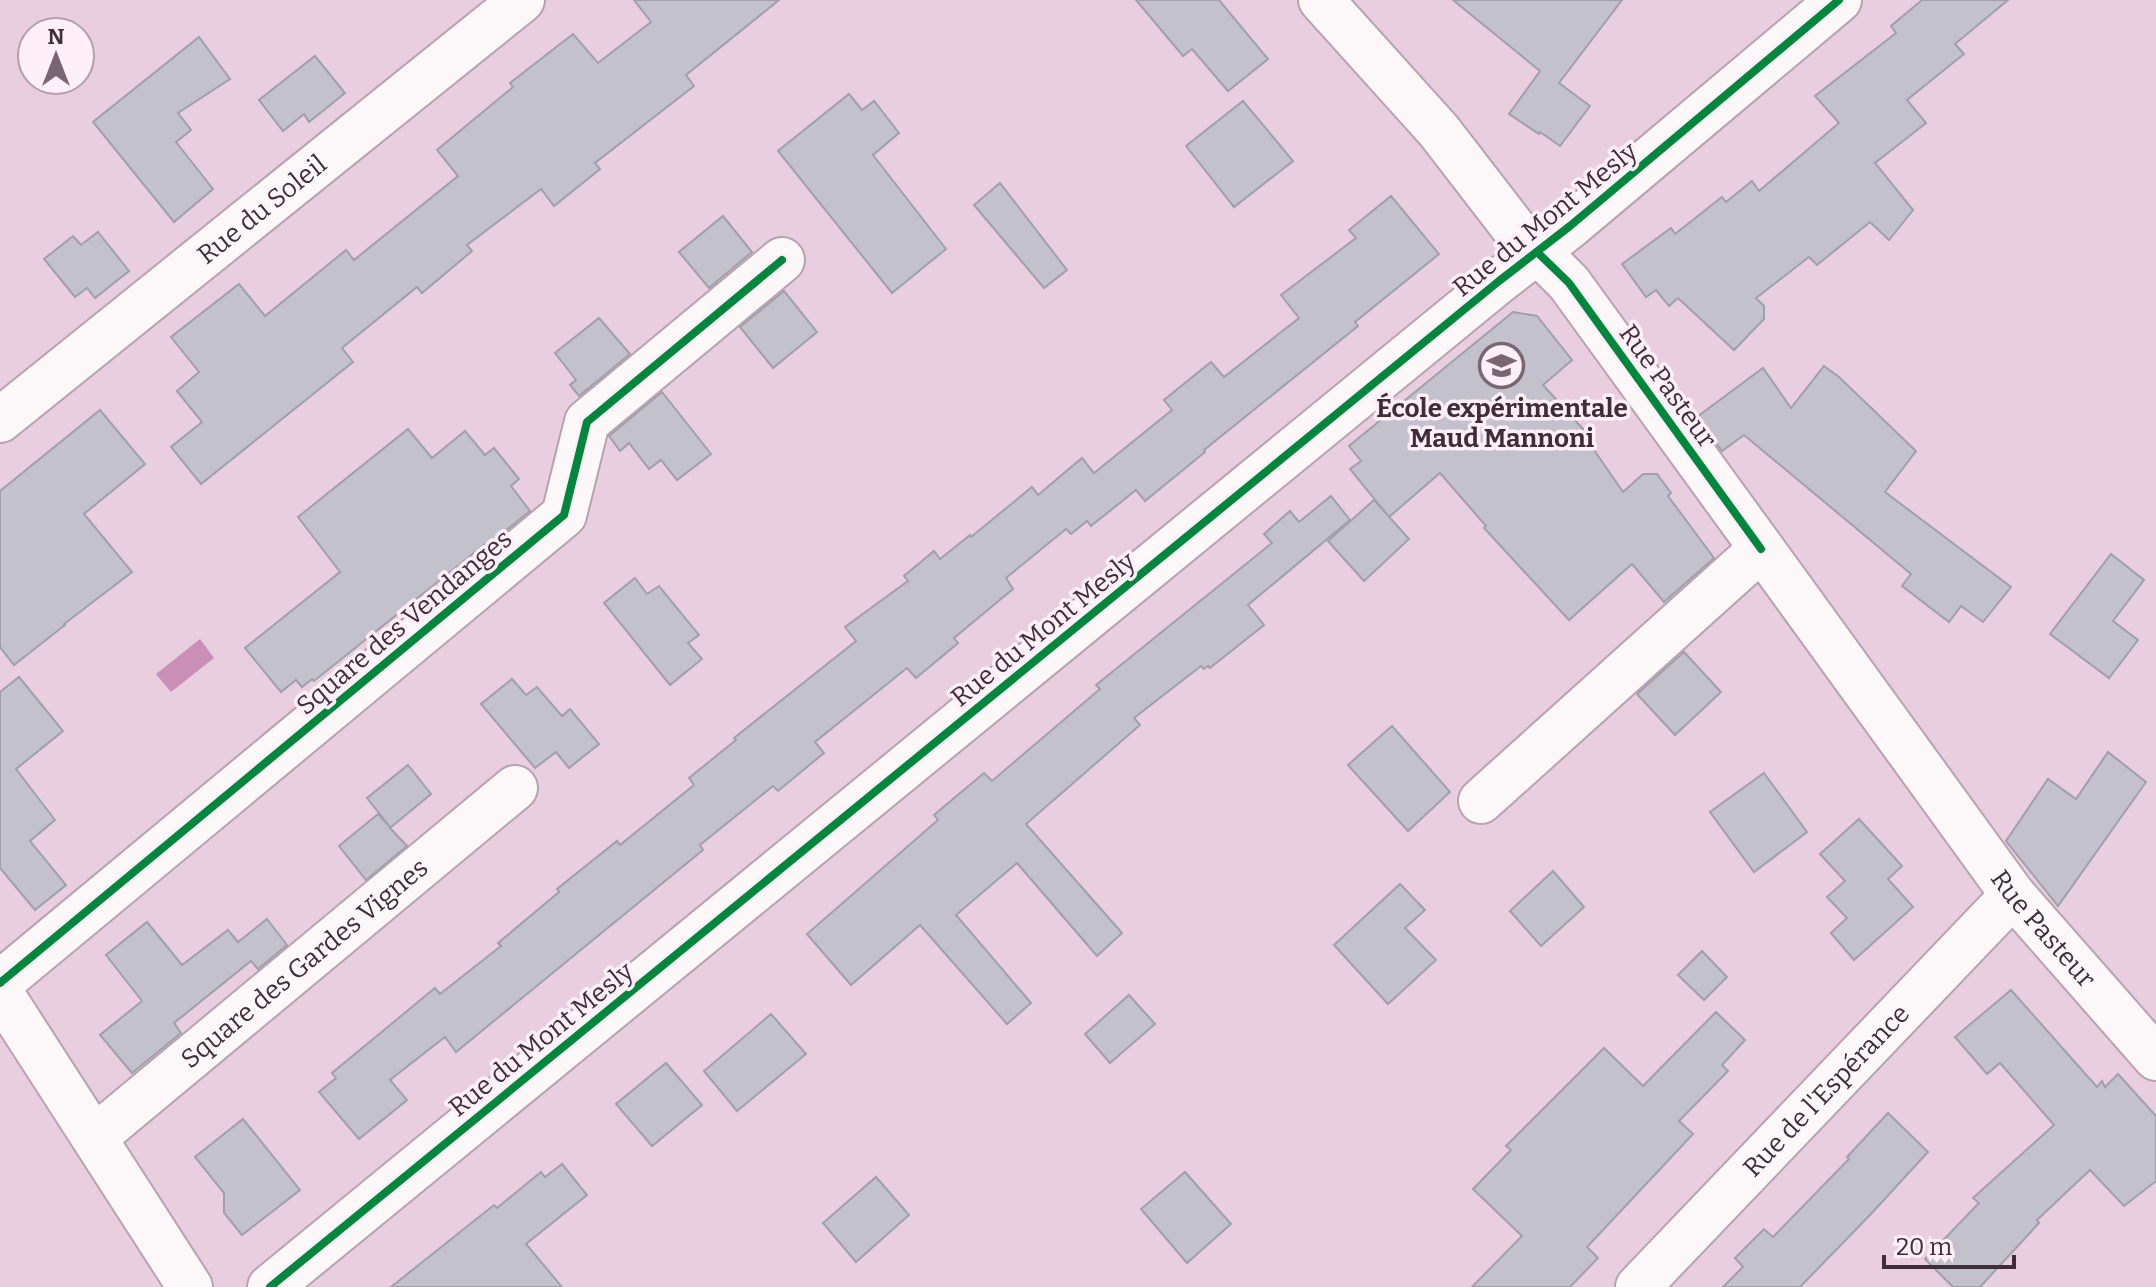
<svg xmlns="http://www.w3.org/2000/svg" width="2156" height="1287" viewBox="0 0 2156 1287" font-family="Bitter,serif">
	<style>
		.water { fill: #cb8eb7 }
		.building { fill: #c2c1cc; stroke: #a09faa; stroke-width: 2 }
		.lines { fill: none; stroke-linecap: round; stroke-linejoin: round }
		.minor-casing { stroke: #b6a3af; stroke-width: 48 }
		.minor { stroke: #fcf8fa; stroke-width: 44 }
		.cycleway-casing { stroke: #feeff8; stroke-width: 13 }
		.cycleway { stroke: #00873e; stroke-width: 8 }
		.labels { text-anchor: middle; stroke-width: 7; stroke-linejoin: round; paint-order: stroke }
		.street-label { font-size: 26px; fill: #3f2d38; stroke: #feeff8 }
		.poi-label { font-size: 26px; font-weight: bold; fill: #3f2d38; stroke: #feeff8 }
	</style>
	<rect width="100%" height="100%" fill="#e8cede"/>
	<!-- water -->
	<polygon class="water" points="200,639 214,658 171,692 156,674"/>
	<!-- building -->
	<g class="building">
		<polygon points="634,0 779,0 686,75 694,86 595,163 600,169 554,206 541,189 467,245 472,251 422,293 417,287 342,348 353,362 201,484 171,447 202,422 177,391 199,372 171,337 239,284 265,316 346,250 354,260 458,176 437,150 513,87 510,83 573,34 598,63 651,22"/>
		<polygon points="1136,0 1219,0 1268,59 1228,91 1192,49 1183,56"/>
		<polygon points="1453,0 1622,0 1559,83 1590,106 1560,146 1540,132 1539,134 1509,114 1540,71"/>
		<polygon points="1922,0 2008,0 1955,44 1964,54 1907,100 1926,123 1875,163 1913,210 1889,240 1870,222 1817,265 1809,257 1756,298 1764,306 1764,319 1734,350 1678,298 1669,306 1656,290 1646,297 1622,264 1671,228 1675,234 1722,197 1726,202 1752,181 1759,191 1839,123 1815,96 1896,33 1891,26"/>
		<polygon points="199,37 230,79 178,113 191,130 176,142 213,189 174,222 93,122"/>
		<polygon points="315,56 345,93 309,122 304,114 283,131 259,100"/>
		<polygon points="849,94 862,110 874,101 899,133 873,155 946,249 892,293 778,151"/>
		<polygon points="1243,101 1293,161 1234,207 1186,146"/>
		<polygon points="1000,183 1067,270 1044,288 974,205"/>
		<polygon points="1391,196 1439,254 1355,322 1358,326 1204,450 1205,452 1145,501 1136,490 1091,526 1087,521 1071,534 1066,529 1006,578 1013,589 954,638 958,643 916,678 907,668 815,742 824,753 778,791 773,786 700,845 703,850 456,1052 445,1037 390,1080 407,1100 359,1139 319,1092 336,1078 332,1073 435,988 440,994 501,946 498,943 559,892 557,889 617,841 620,845 694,785 689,778 736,740 734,738 856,641 845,627 908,581 904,576 934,551 940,559 970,535 971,537 1032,487 1038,495 1082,458 1094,473 1172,410 1164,400 1211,362 1224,377 1299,318 1281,295 1356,238 1349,230"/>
		<polygon points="723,216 752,252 709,288 679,252"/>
		<polygon points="98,232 129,271 95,298 87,288 75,297 44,259 73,236 81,245"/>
		<polygon points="784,291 817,332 773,368 740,327"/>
		<polygon points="1513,312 1537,316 1572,360 1543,385 1583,429 1583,434 1623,492 1643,474 1657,474 1671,493 1668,496 1714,558 1664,602 1632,564 1569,620 1484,528 1486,526 1440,473 1389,517 1350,469 1361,461 1349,446"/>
		<polygon points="599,318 630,354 579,396 570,385 576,380 555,353"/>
		<polygon points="1824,366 1839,377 1916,451 1885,492 2011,587 1983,622 1961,606 1949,622 1902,586 1911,574 1744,435 1722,451 1697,417 1763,368 1791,408"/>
		<polygon points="662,392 711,454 677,480 661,460 649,469 629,443 620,451 609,436"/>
		<polygon points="100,410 145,464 84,514 132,572 64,624 65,625 14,665 0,647 0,491"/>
		<polygon points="408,429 432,458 465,431 485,455 494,448 519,479 511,486 530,511 487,546 485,544 314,681 312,679 302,687 296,680 281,692 245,648 340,572 298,517"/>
		<polygon points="1331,496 1350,520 1248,605 1264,625 1210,668 1208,666 1204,669 1201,666 1134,718 1140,725 1026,824 1122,933 1097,956 1017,863 956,915 1031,1003 1007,1024 920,925 851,985 807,934 938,820 934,815 984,773 992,781 1100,689 1096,685 1272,543 1264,534 1290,511 1299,522"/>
		<polygon points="1374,500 1409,539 1364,581 1328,541"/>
		<polygon points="2111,554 2144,580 2113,621 2138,640 2109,678 2050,634"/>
		<polygon points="635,578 647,594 659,586 699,635 688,643 702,659 670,685 604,603"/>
		<polygon points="1684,652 1721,692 1675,735 1637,694"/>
		<polygon points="19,677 63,731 16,769 55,820 30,841 66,885 35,910 0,868 0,692"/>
		<polygon points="512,679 526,695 537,687 562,716 570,709 599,744 569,768 556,752 535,768 481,704"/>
		<polygon points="1392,726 1450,792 1408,831 1348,765"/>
		<polygon points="2108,752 2146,782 2058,906 2006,841 2048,779 2076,799"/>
		<polygon points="408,765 431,794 390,828 407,846 366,880 339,846 378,814 390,827 367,798"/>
		<polygon points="1764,773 1807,832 1754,872 1710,812"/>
		<polygon points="1859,819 1902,866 1888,879 1913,907 1854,960 1831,933 1847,918 1827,897 1845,881 1820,854"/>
		<polygon points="1553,871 1584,907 1541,946 1510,911"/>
		<polygon points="1400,884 1425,910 1405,928 1436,960 1388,1004 1334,945"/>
		<polygon points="267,919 287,945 258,969 251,961 174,1023 181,1033 132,1073 100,1035 142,1001 106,955 147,922 182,965 228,930 238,942"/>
		<polygon points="1702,951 1727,977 1704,1000 1678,975"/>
		<polygon points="2011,990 2097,1087 2102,1081 2105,1087 2118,1074 2156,1116 2156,1181 2124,1206 2090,1170 2037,1220 2039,1223 1980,1287 1953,1287 1925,1259 1979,1203 1973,1198 2054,1125 2000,1063 1987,1074 1955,1037"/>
		<polygon points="1129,995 1155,1024 1110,1063 1085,1034"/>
		<polygon points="1716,1012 1745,1040 1722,1065 1728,1071 1679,1121 1693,1134 1587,1247 1598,1258 1570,1287 1472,1287 1522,1236 1473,1189 1511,1150 1506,1146 1604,1048 1643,1086"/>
		<polygon points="771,1014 806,1054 737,1111 704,1071"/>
		<polygon points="666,1063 702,1105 652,1146 616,1104"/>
		<polygon points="1888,1113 1928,1152 1870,1215 1800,1287 1723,1287 1743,1267 1735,1258 1764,1229 1773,1237 1849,1159 1847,1157"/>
		<polygon points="243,1119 300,1190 242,1235 224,1213 224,1193 195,1157"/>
		<polygon points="562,1164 587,1195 526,1244 562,1287 391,1287 494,1205 497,1208 541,1172 545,1177"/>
		<polygon points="1185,1172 1231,1224 1187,1263 1141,1209"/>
		<polygon points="876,1177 909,1215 856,1262 823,1223"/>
	</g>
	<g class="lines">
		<defs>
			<g id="minor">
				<path id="s1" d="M1321 0 1439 131 1513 227 1569 283 2013 895 2156 1058"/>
				<path id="s2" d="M0 420 522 0"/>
				<polyline points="1481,801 1761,549"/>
				<polyline points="0,983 564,515 587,422 782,260"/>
				<polyline points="0,992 190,1287"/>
				<path id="s3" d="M95 1137 515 788"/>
				<polyline points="270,1287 1499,281 1570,226 1839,0"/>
				<path id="s4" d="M1638 1287 2013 895"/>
			</g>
		</defs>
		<!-- minor casing -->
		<use href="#minor" class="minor-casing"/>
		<!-- minor -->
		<use href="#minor" class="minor"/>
		<defs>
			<g id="cycleway">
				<polyline points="1537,252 1569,283 1761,549"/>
				<polyline points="0,983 564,515 587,422 782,260"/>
				<polyline points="270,1287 1499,281 1570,226 1839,0"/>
			</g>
		</defs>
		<!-- cycleway casing -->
		<use href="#cycleway" class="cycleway-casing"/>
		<!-- cycleway -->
		<use href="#cycleway" class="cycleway"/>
	</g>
	<!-- icons -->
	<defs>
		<symbol id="school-ring" viewBox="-11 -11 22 22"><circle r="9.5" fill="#feeff8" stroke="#7a6572" stroke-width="1.5"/><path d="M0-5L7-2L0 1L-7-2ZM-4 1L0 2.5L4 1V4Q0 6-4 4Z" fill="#7a6572"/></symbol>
	</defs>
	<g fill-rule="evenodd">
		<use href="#school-ring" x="1476" y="340" width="51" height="51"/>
	</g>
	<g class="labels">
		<!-- street labels -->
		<g class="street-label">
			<text dy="9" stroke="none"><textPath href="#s2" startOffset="336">Rue du Soleil</textPath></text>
			<text transform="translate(1545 219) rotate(-39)" y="9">Rue du Mont Mesly</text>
			<text transform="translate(1668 386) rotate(54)" y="9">Rue Pasteur</text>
			<text transform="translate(404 622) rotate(-40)" y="9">Square des Vendanges</text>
			<text transform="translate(1043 629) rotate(-39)" y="9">Rue du Mont Mesly</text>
			<text dy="9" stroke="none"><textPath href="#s1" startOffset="1178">Rue Pasteur</textPath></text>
			<text dy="9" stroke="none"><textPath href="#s3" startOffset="272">Square des Gardes Vignes</textPath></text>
			<text transform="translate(541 1039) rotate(-39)" y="9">Rue du Mont Mesly</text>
			<text dy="9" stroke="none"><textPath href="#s4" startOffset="272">Rue de l'Espérance</textPath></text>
		</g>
		<!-- poi labels -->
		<g class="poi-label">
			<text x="1502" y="417">École expérimentale<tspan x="1502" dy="30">Maud Mannoni</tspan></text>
		</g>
	</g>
	<!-- north arrow -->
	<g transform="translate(56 56)"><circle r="38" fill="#feeff8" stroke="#b2a1ab" stroke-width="2"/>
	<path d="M0-6L14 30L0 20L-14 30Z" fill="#7a6572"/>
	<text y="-12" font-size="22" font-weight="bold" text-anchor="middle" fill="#3f2d38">N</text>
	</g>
	<!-- scale -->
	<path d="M1884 1255v12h130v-12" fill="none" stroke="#3f2d38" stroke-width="4"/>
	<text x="1896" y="1255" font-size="24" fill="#3f2d38" stroke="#feeff8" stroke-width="6" paint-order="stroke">20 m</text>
</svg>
